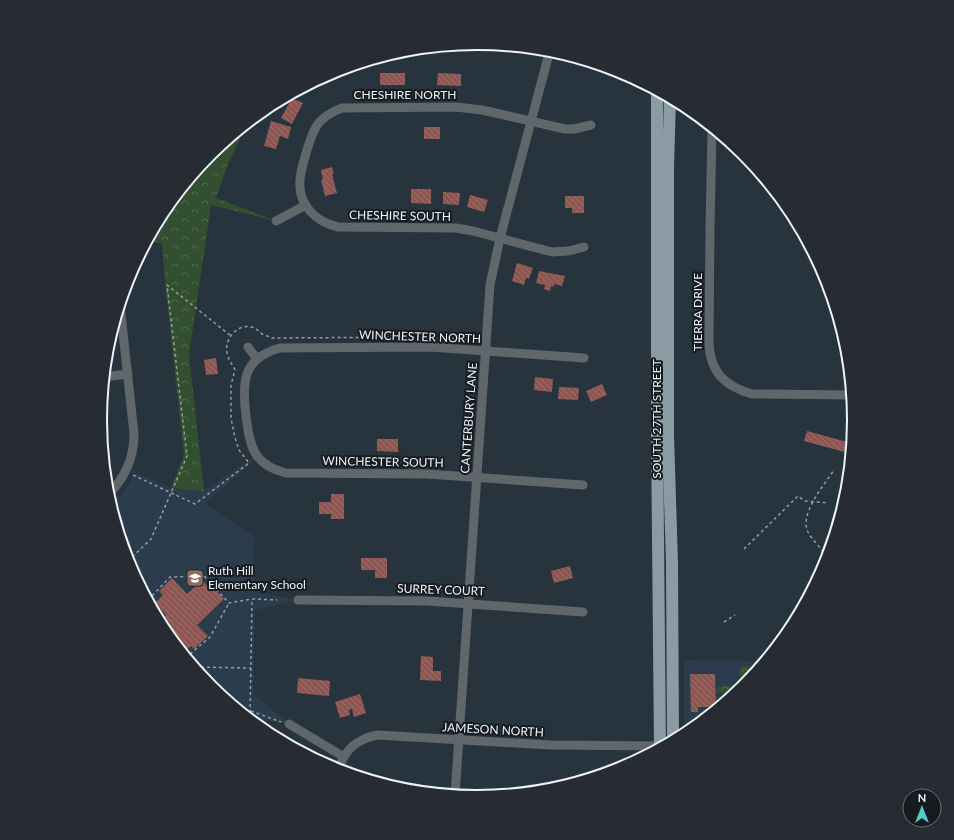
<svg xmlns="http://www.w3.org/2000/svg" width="954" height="840" viewBox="0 0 954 840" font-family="Lato,sans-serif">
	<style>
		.built { fill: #2b3d4c }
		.forest { fill: url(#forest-crowns) }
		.building { fill: url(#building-back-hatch) }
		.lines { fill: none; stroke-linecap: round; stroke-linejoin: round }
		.path { stroke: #939da5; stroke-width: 1.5; stroke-dasharray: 3 3; stroke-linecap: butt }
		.minor { stroke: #5f676b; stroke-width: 9 }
		.major { stroke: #8b9ba3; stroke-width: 12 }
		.labels { text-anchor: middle; stroke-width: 4; stroke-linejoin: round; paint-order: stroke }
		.street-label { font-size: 12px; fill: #ecf4fb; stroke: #151b1f }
		.poi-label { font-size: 12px; fill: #ecf4fb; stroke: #151b1f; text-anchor: start }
		.rim { fill: none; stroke: #ecf4fb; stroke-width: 2 }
	</style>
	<defs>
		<pattern id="forest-crowns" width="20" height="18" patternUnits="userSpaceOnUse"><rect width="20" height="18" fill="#32502f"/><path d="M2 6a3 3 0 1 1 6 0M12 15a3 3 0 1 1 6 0" fill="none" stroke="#506a4e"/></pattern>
		<pattern id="building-back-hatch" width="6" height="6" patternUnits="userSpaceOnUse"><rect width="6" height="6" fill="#8d5650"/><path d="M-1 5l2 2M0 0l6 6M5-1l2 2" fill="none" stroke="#9d6f6a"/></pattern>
	</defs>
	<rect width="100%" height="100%" fill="#27343e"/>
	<!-- built -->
	<g class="built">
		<polygon points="256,455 258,457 205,504 254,537 255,592 298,600 255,610 253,693 289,724 252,719 252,721 210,686 163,629 129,564 111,505 123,493 136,473 171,488 204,491"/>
		<polygon points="684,660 760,661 761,666 743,687 684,735"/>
	</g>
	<!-- forest -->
	<g class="forest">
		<polygon points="247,123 227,167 216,198 276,221 211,205 189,355 204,491 171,488 184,455 166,291 162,243 147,242 164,210 211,153"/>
		<polygon points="747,666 754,668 756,671 750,679 742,679 740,676 739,671 742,667"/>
		<polygon points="731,686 731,697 723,703 723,693 717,693 717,687"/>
	</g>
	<!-- building -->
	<g class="building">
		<rect x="380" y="73" width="25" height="12"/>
		<polygon points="438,73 461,74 461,86 437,85"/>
		<polygon points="292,98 303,103 292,124 281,118"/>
		<polygon points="271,121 291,127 288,139 280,136 276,149 264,146"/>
		<rect x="424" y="127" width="16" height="12"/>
		<polygon points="332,167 334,174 332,174 337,193 325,196 321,180 323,180 321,170"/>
		<polygon points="411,189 431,189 431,204 411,203"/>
		<polygon points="443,192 460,193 459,205 443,204"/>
		<polygon points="470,195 488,200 484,212 467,207"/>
		<polygon points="565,196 584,196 584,213 572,213 572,208 565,208"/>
		<polygon points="517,263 533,268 529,279 526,278 524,285 512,281"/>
		<polygon points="539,271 565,276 562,286 554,284 554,287 551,286 550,291 544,289 545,285 536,283"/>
		<polygon points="216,358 218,374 206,375 204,360"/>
		<polygon points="535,377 553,379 552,392 534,390"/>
		<polygon points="602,384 607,395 591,402 586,391"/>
		<polygon points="559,387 579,388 578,400 558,399"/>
		<polygon points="807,431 851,443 848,453 804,441"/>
		<polygon points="377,439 398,439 398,452 377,451"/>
		<polygon points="331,494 344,494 344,519 331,519 331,514 319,514 319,502 331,502"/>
		<polygon points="361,558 387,558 387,578 375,578 375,570 361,570"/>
		<polygon points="570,566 573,578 554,583 551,571"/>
		<polygon points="172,578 187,594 202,580 209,588 212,586 224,599 197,625 208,636 194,649 191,646 184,652 163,629 159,621 166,615 155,603 163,595 159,591"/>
		<polygon points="421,656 433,657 433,671 441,671 441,681 420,680"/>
		<polygon points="690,674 715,674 716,707 698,707 698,712 691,712"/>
		<polygon points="298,678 330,681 329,696 297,693"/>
		<polygon points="360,694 366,713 354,717 352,709 349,710 350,715 340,718 335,702"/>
		<polygon points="419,788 434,789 434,793 419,791"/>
	</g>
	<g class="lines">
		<!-- path -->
		<g class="path">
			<path d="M133 475 195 504 249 463 239 450 235 438 231 418V385L235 370C232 364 228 359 227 353 224 339 237 324 251 327 256 328 258 331 262 334 264 335 268 336 271 338L430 337 477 340"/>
			<polyline points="744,549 798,496 805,501 828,503"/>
			<path d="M827 557C822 549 813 541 808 532 799 514 824 485 834 470"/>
			<polyline points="128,561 151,539 187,456 167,285 231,336"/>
			<polyline points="148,600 170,577 204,576 229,603 252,599 277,600"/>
			<polyline points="791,620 795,620"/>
			<polyline points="724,622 735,615"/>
			<polyline points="184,654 190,654 210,637 229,603"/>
			<polyline points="195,667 251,668"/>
			<polyline points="251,711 281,722"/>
			<polyline points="250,719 252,599"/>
		</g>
		<!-- minor -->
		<g class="minor">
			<path d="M712 128 710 228 709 342C710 372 724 386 752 394L852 395"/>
			<polyline points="276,221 306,205"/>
			<path d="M584 247 569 251 552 252 473 231 456 228 338 227C316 222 298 205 300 181 300 173 303 164 305 157 312 132 316 117 342 108L456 107 482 110 500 114 565 129H574L591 125"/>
			<polyline points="248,347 257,359"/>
			<polyline points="104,377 128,374"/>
			<path d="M583 485 427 474 286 473C253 465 250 446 246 416 242 383 242 358 280 348L431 347 584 358"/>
			<path d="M108 495C125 478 134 459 134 434L120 305"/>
			<polyline points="298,600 427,601 583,612"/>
			<polyline points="289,724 344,757"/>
			<path d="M339 770C343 750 358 739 377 735L550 745 663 746"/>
			<polyline points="455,795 490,285 500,238 550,50"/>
		</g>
		<!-- major -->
		<g class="major">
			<polyline points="657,91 657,432 660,748"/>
			<polyline points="670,98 668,168 668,436 672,563 673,741"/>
		</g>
	</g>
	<!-- icons -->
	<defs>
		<symbol id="school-square" viewBox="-11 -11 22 22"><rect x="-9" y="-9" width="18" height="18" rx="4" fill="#8d6e63" stroke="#151b1f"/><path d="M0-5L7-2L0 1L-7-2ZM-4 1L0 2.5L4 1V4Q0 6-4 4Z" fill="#fff"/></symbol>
	</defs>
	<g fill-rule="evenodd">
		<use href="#school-square" x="185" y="568" width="20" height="20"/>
	</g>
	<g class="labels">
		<!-- street labels -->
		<g class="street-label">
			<text x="405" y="99">CHESHIRE NORTH</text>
			<text transform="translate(400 216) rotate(1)" y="4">CHESHIRE SOUTH</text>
			<text transform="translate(698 312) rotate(-90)" y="4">TIERRA DRIVE</text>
			<text transform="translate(420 337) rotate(2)" y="4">WINCHESTER NORTH</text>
			<text transform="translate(469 418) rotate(-86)" y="4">CANTERBURY LANE</text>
			<text transform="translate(657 419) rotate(-90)" y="4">SOUTH 27TH STREET</text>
			<text transform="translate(383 462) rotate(1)" y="4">WINCHESTER SOUTH</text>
			<text transform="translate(441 590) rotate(2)" y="4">SURREY COURT</text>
			<text transform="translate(493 730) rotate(3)" y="4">JAMESON NORTH</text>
		</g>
		<!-- poi labels -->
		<g class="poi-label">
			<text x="208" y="575">Ruth Hill<tspan x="208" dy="14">Elementary School</tspan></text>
		</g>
	</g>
	<!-- crop -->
	<path d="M0 0H954V840H0ZM107 420a370 370 0 1 1 740 0a370 370 0 1 1-740 0Z" fill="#262c31" fill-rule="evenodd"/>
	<path class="rim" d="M107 420a370 370 0 1 1 740 0a370 370 0 1 1-740 0Z"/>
	<!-- north arrow -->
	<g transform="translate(922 808)"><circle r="19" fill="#151b1f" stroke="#6b7277"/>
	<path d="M0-3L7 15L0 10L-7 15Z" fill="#53cdc9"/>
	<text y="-6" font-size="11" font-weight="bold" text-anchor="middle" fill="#ecf4fb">N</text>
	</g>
</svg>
